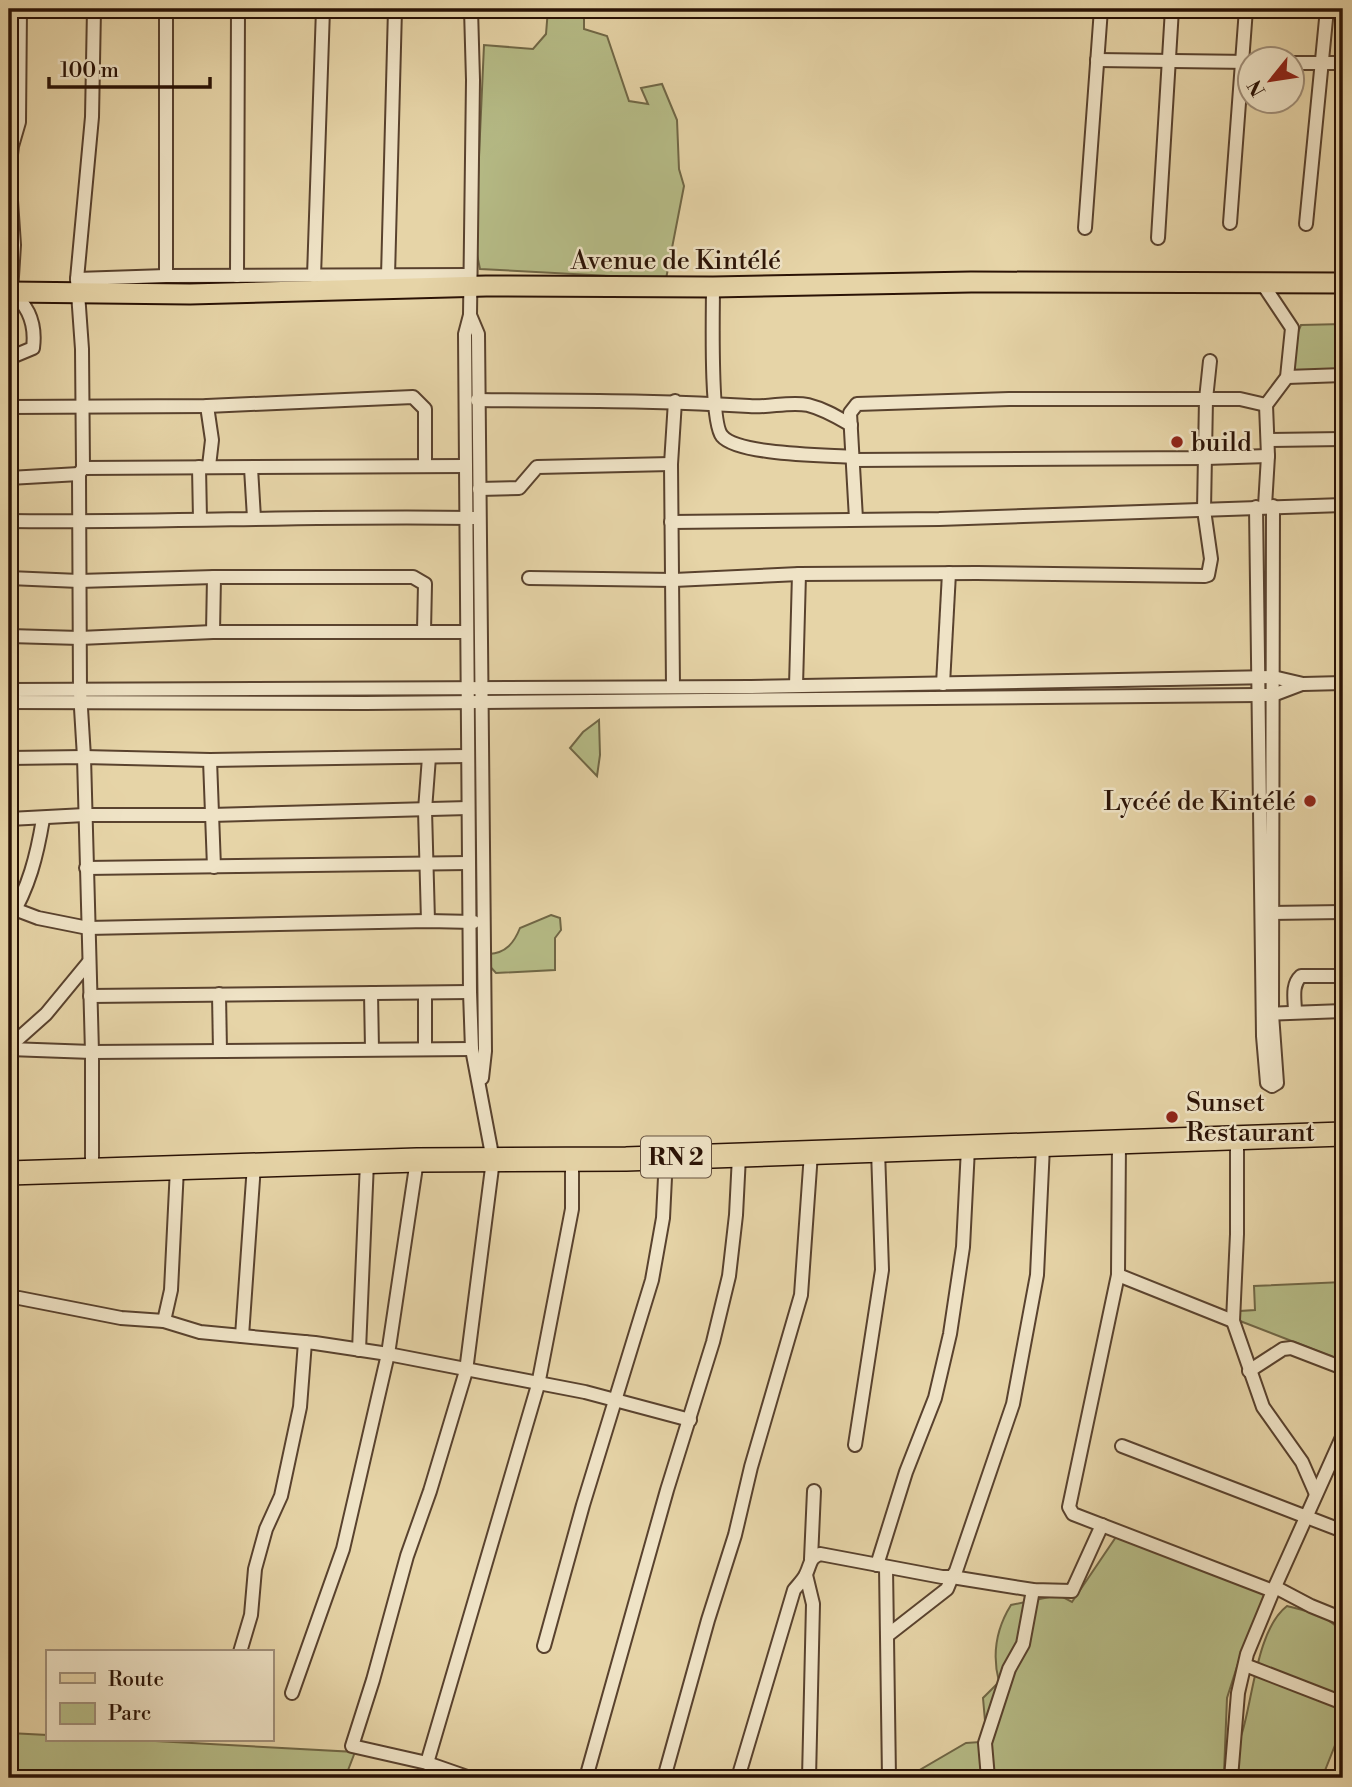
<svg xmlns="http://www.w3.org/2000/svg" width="1352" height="1787" viewBox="0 0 1352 1787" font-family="'Libre Bodoni',serif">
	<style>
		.green { fill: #b6bc87; stroke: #706746; stroke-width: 2 }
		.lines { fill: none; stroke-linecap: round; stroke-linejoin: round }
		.street-casing { stroke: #59422e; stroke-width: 16 }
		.primary-casing { stroke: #2a1205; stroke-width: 23 }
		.highway-casing { stroke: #2a1205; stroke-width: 26 }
		.street { stroke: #efe3c6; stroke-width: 12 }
		.primary { stroke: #e6d4a7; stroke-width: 19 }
		.highway { stroke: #e6d4a7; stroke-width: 23 }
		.poi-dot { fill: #8f2418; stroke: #efe3c6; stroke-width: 2.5 }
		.labels { text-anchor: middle; stroke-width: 5; stroke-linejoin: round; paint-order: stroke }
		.shield { fill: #efe3c6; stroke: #65513f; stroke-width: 2 }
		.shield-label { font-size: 24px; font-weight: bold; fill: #2a1205 }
		.street-label { font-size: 26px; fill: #2a1205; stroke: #efe3c6 }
		.poi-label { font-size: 26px; fill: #2a1205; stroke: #efe3c6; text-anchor: start }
	</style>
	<rect width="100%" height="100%" fill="#e6d4a7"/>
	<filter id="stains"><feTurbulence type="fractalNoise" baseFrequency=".00286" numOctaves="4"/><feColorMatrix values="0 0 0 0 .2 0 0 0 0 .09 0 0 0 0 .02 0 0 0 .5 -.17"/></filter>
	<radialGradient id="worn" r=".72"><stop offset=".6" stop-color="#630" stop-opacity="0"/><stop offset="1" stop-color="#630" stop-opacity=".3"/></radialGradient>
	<!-- green -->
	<g class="green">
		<polygon points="548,9 584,9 584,29 607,36 629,101 648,104 641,88 662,84 677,120 679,169 684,186 666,279 480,269 475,245 484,45 533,49 546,34"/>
		<polygon points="1343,324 1343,370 1295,372 1295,339 1301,325"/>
		<polygon points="599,720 600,755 597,776 570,748 583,732"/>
		<path d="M551 915 560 918 561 930 555 938V970L496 973 485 961 489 954C506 953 514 943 520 928Z"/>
		<polygon points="1343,1282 1343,1361 1240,1321 1240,1311 1255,1310 1254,1286"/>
		<path d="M1116 1537 1270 1592 1241 1654 1227 1698 1224 1773C1231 1761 1238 1746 1242 1733 1253 1698 1257 1629 1287 1606 1307 1611 1332 1616 1343 1635V1725L1322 1778H990L983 1698 999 1682C992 1655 996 1629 1011 1605L1059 1595 1072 1602Z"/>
		<polygon points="9,1733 47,1735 47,1740 137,1740 355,1752 345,1778 9,1778"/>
		<polygon points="980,1742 982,1778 906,1778 966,1743"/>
	</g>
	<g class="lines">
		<defs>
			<g id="street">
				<polyline points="1097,60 1250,62"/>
				<polyline points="1292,63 1343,63"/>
				<polyline points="1230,223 1246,9"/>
				<polyline points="1306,224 1327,9"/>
				<polyline points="1085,228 1101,9"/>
				<polyline points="1158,238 1172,9"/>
				<polyline points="166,276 166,9"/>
				<polyline points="237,276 238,9"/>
				<polyline points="314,276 323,9"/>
				<polyline points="388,276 395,9"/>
				<polyline points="77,279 166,276 470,275"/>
				<polyline points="1262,283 1292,328 1287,377 1266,405 1268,456 1265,506"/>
				<path d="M713 287C713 312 710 422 722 436 738 455 826 455 853 457"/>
				<polyline points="470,315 478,334 485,1051 482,1078"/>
				<path d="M9 358 33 348C36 325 29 306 11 292L14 245 9 171 12 146 19 122 20 9"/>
				<polyline points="1287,377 1343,375"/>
				<path d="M477 400C568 401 659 400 749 406 768 408 790 401 808 405 824 409 837 417 851 425"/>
				<polyline points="207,406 212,440 209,466"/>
				<polyline points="9,407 207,406 413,397 425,409 425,466"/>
				<polyline points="1268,440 1343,439"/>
				<polyline points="853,460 1206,458 1268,456"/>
				<polyline points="199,467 200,519"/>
				<polyline points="83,468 466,466"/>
				<polyline points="251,468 254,518"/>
				<polyline points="9,478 79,474"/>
				<polyline points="479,489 519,488 537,467 671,464"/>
				<polyline points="1256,507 1263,1036 1267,1083 1272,1086 1277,1083 1272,1014 1273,506"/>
				<polyline points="856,519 850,413 857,404 1009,399 1240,399 1266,405"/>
				<path d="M9 521C164 523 319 515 474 518"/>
				<polyline points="671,522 939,519 1343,505"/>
				<polyline points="9,578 79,581 214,577 413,577 425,584 424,631"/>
				<polyline points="529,578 674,580 799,574 977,573 1205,576 1208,575 1211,559 1204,510 1206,399 1210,361"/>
				<polyline points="213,632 214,577"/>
				<polyline points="9,636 80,638 213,632 465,632"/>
				<polyline points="943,684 949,573"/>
				<polyline points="796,686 799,574"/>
				<polyline points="673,687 671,464 675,401"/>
				<polyline points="9,690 751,687 1273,677 1303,684 1343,683"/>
				<polyline points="9,702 365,703 1258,695 1273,695 1302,684"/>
				<polyline points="9,758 84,757 210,760 467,756"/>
				<polyline points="210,760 214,867"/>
				<polyline points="9,819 85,815 211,815 468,808"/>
				<polyline points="86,868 468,863"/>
				<polyline points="9,907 38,918 88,928 428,921 474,922"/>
				<polyline points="1263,913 1343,912"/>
				<path d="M9 920C29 888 37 855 43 819"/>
				<polyline points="428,921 425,810 429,757"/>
				<polyline points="371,993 372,1049"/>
				<polyline points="219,994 220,1051"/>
				<polyline points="90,996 470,992"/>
				<path d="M1295 1012C1295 1000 1291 985 1301 976H1343"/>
				<polyline points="1263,1014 1343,1011"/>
				<polyline points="9,1047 46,1014 88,963"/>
				<polyline points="9,1049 92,1052 472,1049"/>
				<polyline points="425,1049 425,993"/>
				<polyline points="1237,1139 1237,1234 1233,1321 1263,1407 1302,1462 1316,1494"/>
				<polyline points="1119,1142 1118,1275 1069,1507 1073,1514 1273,1591"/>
				<polyline points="92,1172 92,1052 84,757 80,692 79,474 83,468 82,349 77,279 92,117 94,9"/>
				<polyline points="1118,1275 1233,1321"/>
				<polyline points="19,1298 121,1318 164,1321 200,1332 315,1343 388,1354 585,1392 690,1420"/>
				<polyline points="164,1321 171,1290 177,1168"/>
				<polyline points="242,1336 254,1165"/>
				<polyline points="359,1350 367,1162"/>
				<polyline points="1249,1371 1283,1349 1291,1348 1343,1368"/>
				<polyline points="855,1445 882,1270 878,1150"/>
				<polyline points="1122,1446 1343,1531"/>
				<polyline points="811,1559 814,1491"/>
				<polyline points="877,1565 906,1472 935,1398 950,1334 963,1247 968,1148"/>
				<polyline points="886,1567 889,1778"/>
				<polyline points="806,1575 813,1604 809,1778"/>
				<polyline points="1275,1587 1311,1606 1343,1619"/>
				<polyline points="888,1635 947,1589 952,1577 1033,1590 1072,1591 1102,1525"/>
				<polyline points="544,1646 583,1505 652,1280 663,1218 666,1157"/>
				<polyline points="240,1652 251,1615 255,1569 266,1529 281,1496 300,1407 305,1342"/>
				<polyline points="1245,1665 1343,1703"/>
				<polyline points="292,1693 343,1549 388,1354 417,1160"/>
				<polyline points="427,1763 538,1385 572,1209 572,1160"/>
				<polyline points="470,1778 427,1763 352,1746 373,1680 407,1556 430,1491 466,1371 493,1160 472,1049 470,992 465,334 470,315 473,80 471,9"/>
				<polyline points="586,1778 667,1490 713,1342 729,1276 736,1215 739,1156"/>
				<polyline points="664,1778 708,1620 735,1535 751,1467 801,1295 811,1153"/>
				<path d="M738 1778 794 1590C798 1585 804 1579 806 1574 811 1564 809 1558 820 1554L942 1577H952L956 1571 1013 1404 1037 1275 1043 1146"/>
				<polyline points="988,1778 985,1743 1009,1669 1023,1644 1033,1590"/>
				<polyline points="1231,1778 1238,1693 1247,1654 1273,1591 1343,1435"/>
			</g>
			<polyline id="primary" points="9,292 190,294 486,286 713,287 971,282 1343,283"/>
			<polyline id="highway" points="9,1173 417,1160 626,1159 1343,1134"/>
		</defs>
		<!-- street casing -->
		<use href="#street" class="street-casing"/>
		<!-- primary casing -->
		<use href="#primary" class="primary-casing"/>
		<!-- highway casing -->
		<use href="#highway" class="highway-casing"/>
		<!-- street -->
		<use href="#street" class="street"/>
		<!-- primary -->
		<use href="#primary" class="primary"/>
		<!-- highway -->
		<use href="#highway" class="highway"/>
	</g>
	<!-- markers -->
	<g class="poi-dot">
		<circle cx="1177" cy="442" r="7"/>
		<circle cx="1310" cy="801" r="7"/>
		<circle cx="1172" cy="1117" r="7"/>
	</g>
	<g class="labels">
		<!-- shield labels -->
		<rect class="shield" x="641" y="1136.5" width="70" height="41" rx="5"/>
		<g class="shield-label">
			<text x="676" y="1165">RN 2</text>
		</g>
		<!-- street labels -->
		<g class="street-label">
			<text x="676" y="269">Avenue de Kintélé</text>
		</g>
		<!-- poi labels -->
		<g class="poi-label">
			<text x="1191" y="451">build</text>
			<text x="1296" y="810" text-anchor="end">Lycéé de Kintélé</text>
			<text x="1186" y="1111">Sunset<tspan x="1186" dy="30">Restaurant</tspan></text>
		</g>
	</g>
	<!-- margin -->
	<rect width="1352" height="1787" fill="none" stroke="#e6d4a7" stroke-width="35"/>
	<rect x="10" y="10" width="1331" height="1766" fill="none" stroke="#2a1205" stroke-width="3.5"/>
	<rect x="18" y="18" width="1317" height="1752" fill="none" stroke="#2a1205" stroke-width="2"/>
	<!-- legend -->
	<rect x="46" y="1650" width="228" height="91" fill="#efe3c6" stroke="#a08f79" stroke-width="2"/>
	<rect x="60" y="1673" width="35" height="10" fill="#e6d4a7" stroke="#a08f79" stroke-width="2"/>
	<text x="108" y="1686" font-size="21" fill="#2a1205">Route</text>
	<rect x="60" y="1703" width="35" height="21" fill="#b6bc87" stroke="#a08f79" stroke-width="2"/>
	<text x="108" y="1720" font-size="21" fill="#2a1205">Parc</text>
	<!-- north arrow -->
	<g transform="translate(1271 80) rotate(240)"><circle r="33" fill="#efe3c6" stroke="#a08f79" stroke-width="2"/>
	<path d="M0-5L12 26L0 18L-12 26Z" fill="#8f2418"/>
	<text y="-10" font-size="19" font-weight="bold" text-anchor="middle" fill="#2a1205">N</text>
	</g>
	<!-- scale -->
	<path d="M49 77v10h161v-10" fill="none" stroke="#2a1205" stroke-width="3.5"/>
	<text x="60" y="77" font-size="21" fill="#2a1205" stroke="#efe3c6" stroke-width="5" paint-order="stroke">100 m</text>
	<rect width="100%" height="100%" filter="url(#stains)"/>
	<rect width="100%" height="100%" fill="url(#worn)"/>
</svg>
